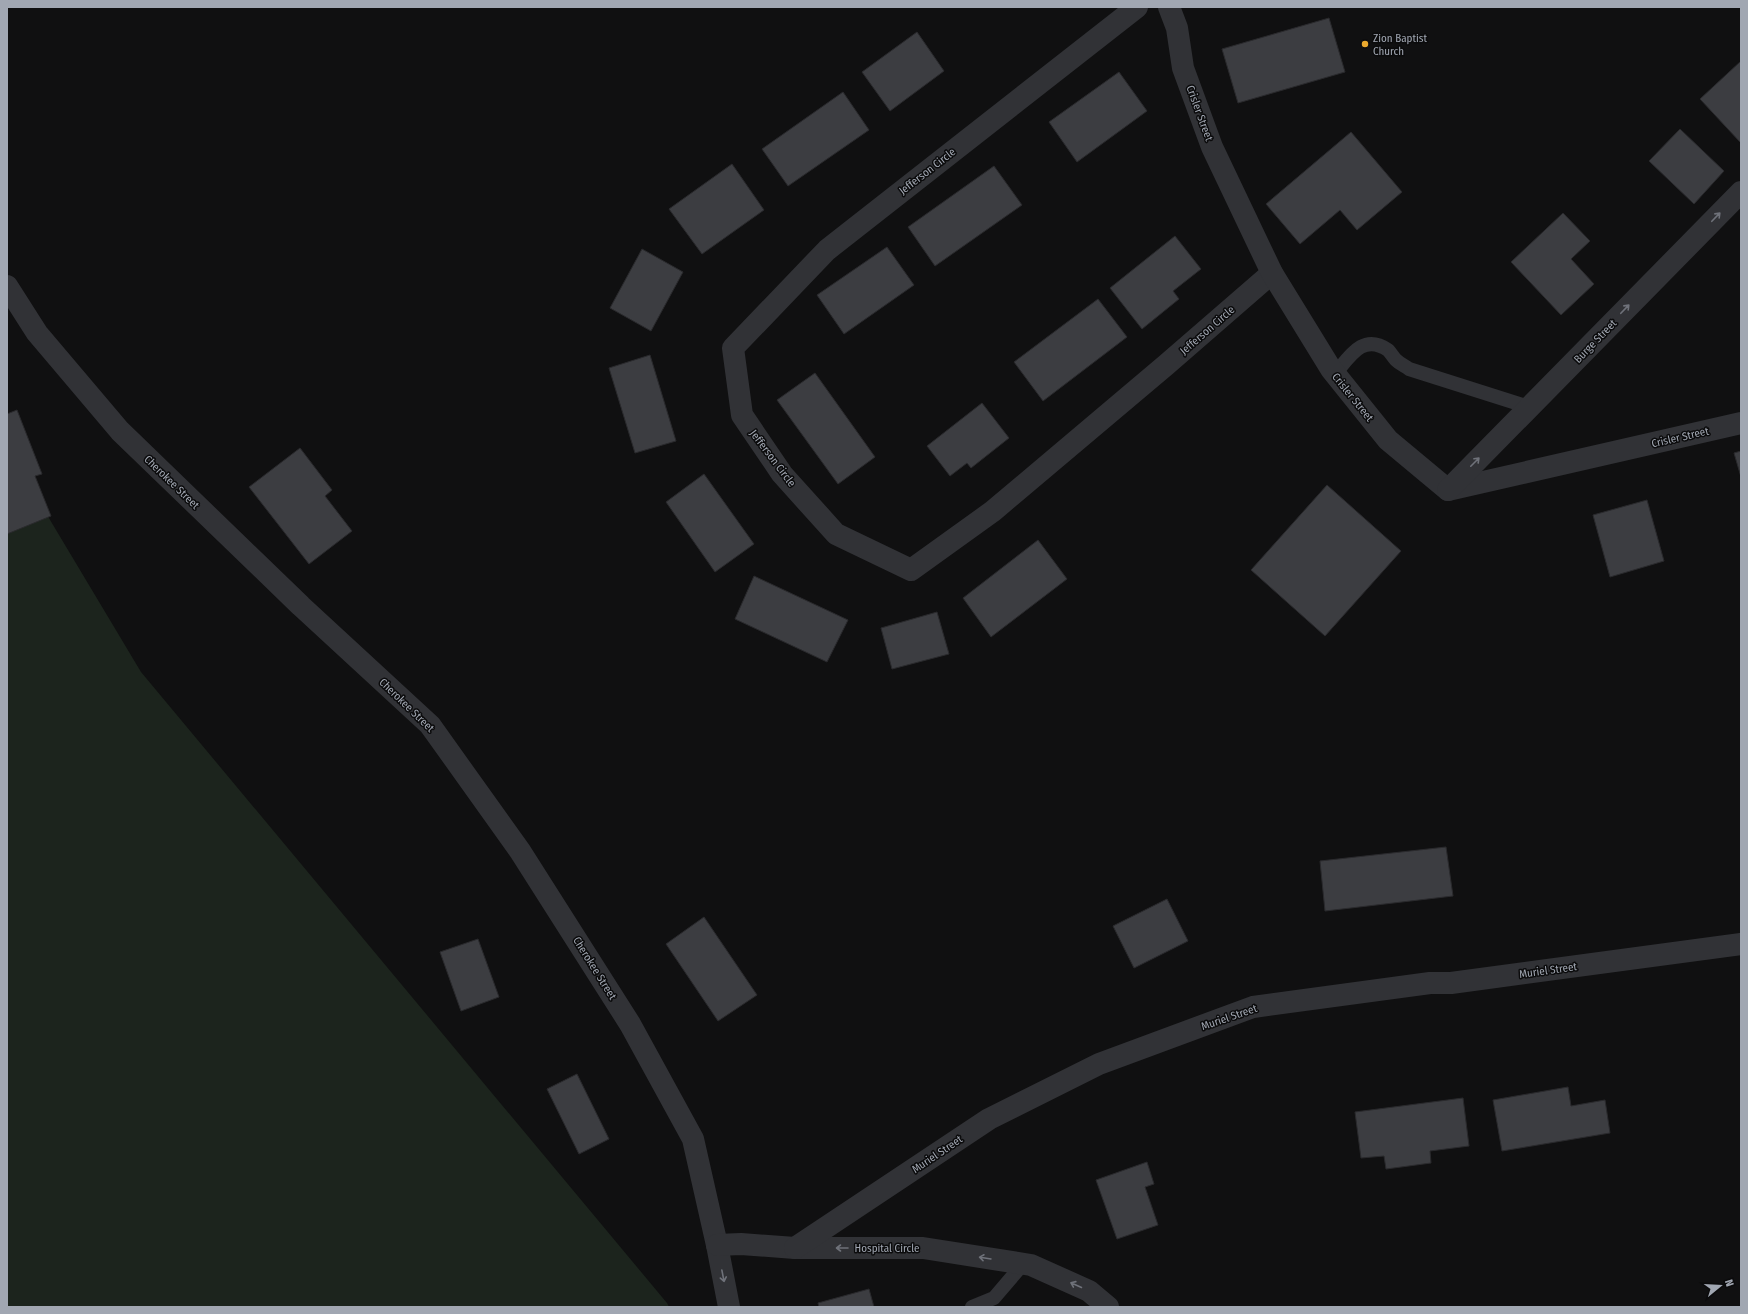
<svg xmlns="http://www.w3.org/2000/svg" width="1748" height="1314" viewBox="0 0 1748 1314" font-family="'Fira Sans Condensed',sans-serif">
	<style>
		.green { fill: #1c241d }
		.building { fill: #3c3d41; stroke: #2a2a2d }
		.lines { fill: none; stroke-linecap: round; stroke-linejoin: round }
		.service { stroke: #313236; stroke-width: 14 }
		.minor { stroke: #313236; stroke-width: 22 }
		.oneway { stroke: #6f727a }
		.poi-dot { fill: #eba92e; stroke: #0b0b0c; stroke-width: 1.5 }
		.labels { text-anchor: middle; stroke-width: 3; stroke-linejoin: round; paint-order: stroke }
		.poi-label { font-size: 11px; fill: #a1a7b2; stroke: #0b0b0c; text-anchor: start }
		.street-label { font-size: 11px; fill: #a1a7b2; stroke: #0b0b0c }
	</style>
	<rect width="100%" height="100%" fill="#101011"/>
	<!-- green -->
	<polygon class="green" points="7,448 141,672 667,1303 669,1307 7,1307"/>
	<!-- building -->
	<g class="building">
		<polygon points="1329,18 1345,72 1238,103 1222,49"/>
		<polygon points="917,32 944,71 890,111 862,72"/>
		<polygon points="1741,61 1741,141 1740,142 1700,99"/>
		<polygon points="1119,72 1147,111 1077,162 1049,122"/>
		<polygon points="843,92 869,130 788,186 762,149"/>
		<polygon points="1680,129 1724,171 1694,204 1649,161"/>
		<polygon points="1351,132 1402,192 1357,230 1340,210 1300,244 1266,204"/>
		<polygon points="732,164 764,210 702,254 669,209"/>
		<polygon points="994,166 1022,205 935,266 908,227"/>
		<polygon points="1563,213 1590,241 1571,259 1594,284 1561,315 1511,262"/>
		<polygon points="1175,236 1201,269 1173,291 1179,299 1142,329 1110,288"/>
		<polygon points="887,247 914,285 844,334 817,295"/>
		<polygon points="642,249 683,272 651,331 610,308"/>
		<polygon points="1098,299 1127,337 1043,401 1014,362"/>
		<polygon points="650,355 676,441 635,453 609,368"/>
		<polygon points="815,373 875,457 838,484 777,400"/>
		<polygon points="982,403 1009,438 971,468 967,463 950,476 927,446"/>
		<polygon points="17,410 42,474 35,476 51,516 7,534 7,414"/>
		<polygon points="300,448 332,490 325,496 352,531 309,564 249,487"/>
		<polygon points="1741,451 1741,477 1734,453"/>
		<polygon points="704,474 754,544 715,572 666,502"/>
		<polygon points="1327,485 1401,551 1325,636 1251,570"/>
		<polygon points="1647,500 1664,561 1610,577 1593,515"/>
		<polygon points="1038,540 1067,579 991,637 963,598"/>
		<polygon points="754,576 848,620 827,662 735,619"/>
		<polygon points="937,612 949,654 892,669 881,628"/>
		<polygon points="1446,847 1453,896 1325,911 1320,861"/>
		<polygon points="1167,899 1188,941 1134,968 1113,926"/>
		<polygon points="704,917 757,995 718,1021 666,944"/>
		<polygon points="478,939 499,997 461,1011 440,952"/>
		<polygon points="577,1074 609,1139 579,1154 547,1089"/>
		<polygon points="1568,1087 1571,1106 1605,1100 1610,1133 1502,1151 1493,1100"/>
		<polygon points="1463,1098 1469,1146 1430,1151 1431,1163 1386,1169 1384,1156 1361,1158 1355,1112"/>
		<polygon points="1147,1162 1154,1184 1145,1187 1158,1225 1117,1239 1096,1180"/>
		<polygon points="869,1289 874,1307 819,1307 818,1303"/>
	</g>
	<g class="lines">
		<!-- service -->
		<g class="service">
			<path d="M1335 374C1350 356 1363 333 1388 350 1391 353 1393 357 1396 360 1400 364 1405 366 1409 369L1529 407"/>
			<polyline points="972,1307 994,1298 1023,1264"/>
		</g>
		<!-- minor -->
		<g class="minor">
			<polyline points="1137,7 827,250 733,348 742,415 782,474 836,534 911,570 993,511 1166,365 1272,273"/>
			<polyline points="1169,7 1177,28 1183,68 1212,147 1272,273 1331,369 1388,440 1448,490 1741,423"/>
			<polyline points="7,286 37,333 120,431 301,606 430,725 520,851 630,1024 693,1139 717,1245 729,1307"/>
			<polyline points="1448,490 1741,192"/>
			<polyline points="717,1245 741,1244 795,1248 923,1248 1031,1265 1089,1291 1108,1307"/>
			<polyline points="795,1248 989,1119 1099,1064 1253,1007 1430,983 1451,983 1741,944"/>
		</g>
	</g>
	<!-- one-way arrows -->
	<defs><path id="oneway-shaft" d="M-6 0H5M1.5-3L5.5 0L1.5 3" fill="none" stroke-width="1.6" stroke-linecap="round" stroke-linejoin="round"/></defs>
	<g class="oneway">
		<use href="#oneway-shaft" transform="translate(1716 217) rotate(-46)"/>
		<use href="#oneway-shaft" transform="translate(1625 309) rotate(-46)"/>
		<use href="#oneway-shaft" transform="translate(1475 462) rotate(-45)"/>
		<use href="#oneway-shaft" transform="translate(842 1248) rotate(-180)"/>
		<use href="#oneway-shaft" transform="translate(985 1258) rotate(-171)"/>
		<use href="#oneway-shaft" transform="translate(723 1276) rotate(79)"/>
		<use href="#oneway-shaft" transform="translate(1076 1285) rotate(-156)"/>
	</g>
	<!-- markers -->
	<circle class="poi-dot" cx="1365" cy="44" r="4"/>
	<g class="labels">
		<!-- poi labels -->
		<g class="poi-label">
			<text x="1373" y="42">Zion Baptist<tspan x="1373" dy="13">Church</tspan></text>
		</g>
		<!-- street labels -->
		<g class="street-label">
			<text transform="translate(1200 113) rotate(70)" y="4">Crisler Street</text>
			<text transform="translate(927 171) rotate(-38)" y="4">Jefferson Circle</text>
			<text transform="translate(1207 330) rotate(-41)" y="4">Jefferson Circle</text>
			<text transform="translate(1595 341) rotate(-46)" y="4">Burge Street</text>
			<text transform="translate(1353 397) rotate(51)" y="4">Crisler Street</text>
			<text transform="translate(1680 437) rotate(-13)" y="4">Crisler Street</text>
			<text transform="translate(773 458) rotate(53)" y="4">Jefferson Circle</text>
			<text transform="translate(172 482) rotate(44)" y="4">Cherokee Street</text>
			<text transform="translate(407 705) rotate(44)" y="4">Cherokee Street</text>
			<text transform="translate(595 968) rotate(58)" y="4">Cherokee Street</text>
			<text transform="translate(1548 970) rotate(-8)" y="4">Muriel Street</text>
			<text transform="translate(1229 1017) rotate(-19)" y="4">Muriel Street</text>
			<text transform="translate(937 1154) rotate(-34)" y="4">Muriel Street</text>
			<text x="887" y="1252">Hospital Circle</text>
		</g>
	</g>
	<!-- border -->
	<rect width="1748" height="1314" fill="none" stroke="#a1a7b2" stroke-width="16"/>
	<!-- north arrow -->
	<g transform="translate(1720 1286) rotate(72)" stroke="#0b0b0c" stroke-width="3" paint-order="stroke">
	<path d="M0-3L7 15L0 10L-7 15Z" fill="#a1a7b2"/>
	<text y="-6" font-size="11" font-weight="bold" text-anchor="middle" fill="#a1a7b2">N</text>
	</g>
</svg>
